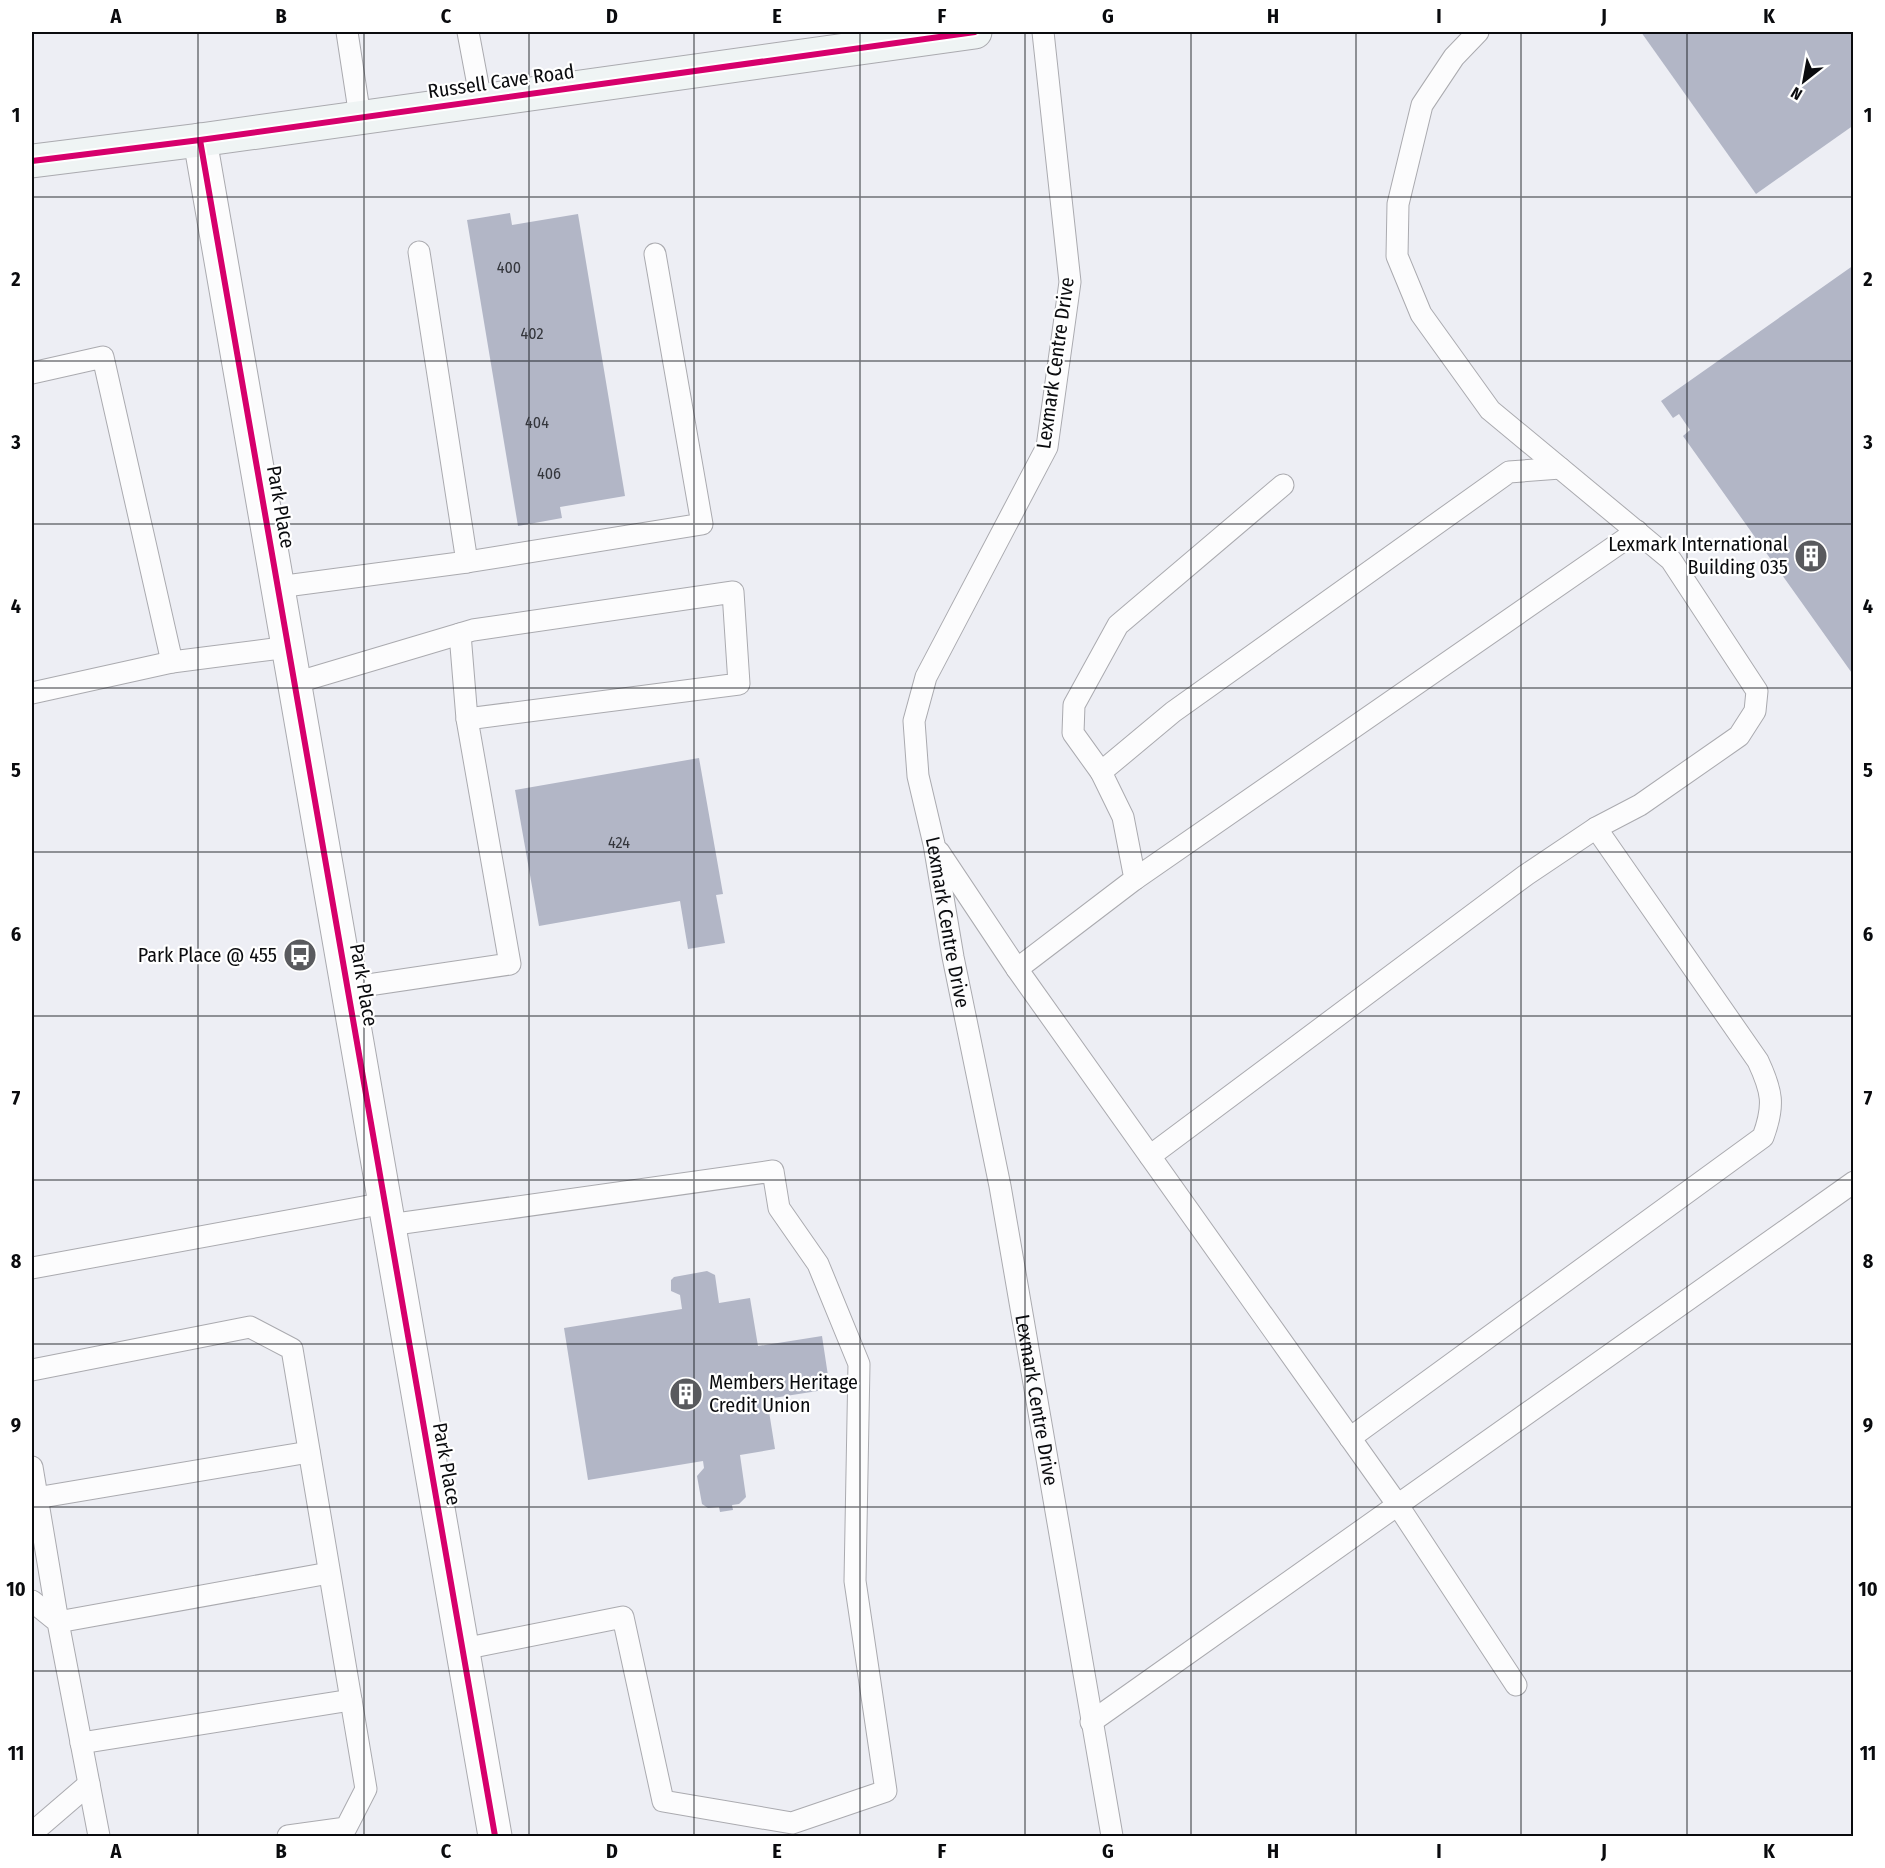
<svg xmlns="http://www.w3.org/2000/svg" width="1885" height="1868" viewBox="0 0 1885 1868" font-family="'Fira Sans Condensed',sans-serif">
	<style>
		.building { fill: #b2b6c6 }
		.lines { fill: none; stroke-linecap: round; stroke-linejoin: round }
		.lane-casing { stroke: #aaaaaf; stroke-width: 23 }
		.street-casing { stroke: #aaaaaf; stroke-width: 35 }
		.secondary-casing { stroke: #aaaaaf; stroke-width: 35 }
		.lane { stroke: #fcfcfd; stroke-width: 21 }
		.street { stroke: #fcfcfd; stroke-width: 33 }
		.secondary { stroke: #eff4f4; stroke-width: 33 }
		.cycleway-casing { stroke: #fff; stroke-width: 10 }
		.cycleway { stroke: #d6006c; stroke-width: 6 }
		.grid { fill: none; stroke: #0a0b0e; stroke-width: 1.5; stroke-opacity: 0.55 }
		.labels { text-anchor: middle; stroke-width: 4.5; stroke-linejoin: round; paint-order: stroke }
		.number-label { font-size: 16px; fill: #34363c }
		.street-label { font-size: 20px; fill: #0a0b0e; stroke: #fff }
		.poi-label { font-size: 20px; fill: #0a0b0e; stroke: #fff; text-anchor: end }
		.neatline { fill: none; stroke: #0a0b0e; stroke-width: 2 }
		.grid-label { font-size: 20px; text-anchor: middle; font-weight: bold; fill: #0a0b0e }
	</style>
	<rect width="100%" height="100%" fill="#edeef4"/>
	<!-- building -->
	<g class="building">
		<polygon points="1641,32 1854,32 1854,125 1756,194"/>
		<polygon points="510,213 512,225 578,214 625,496 560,507 562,518 518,526 467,220"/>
		<polygon points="1854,265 1854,676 1683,436 1690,430 1679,414 1673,418 1661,401"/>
		<polygon points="699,758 723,894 716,895 725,943 688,949 680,901 539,926 515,790"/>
		<polygon points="707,1271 715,1275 719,1303 750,1298 758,1346 822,1336 830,1389 767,1399 775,1449 740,1455 746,1497 739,1504 732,1505 733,1510 720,1512 719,1507 708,1508 702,1504 697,1476 704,1468 703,1461 588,1480 564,1328 682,1309 680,1295 671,1291 671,1280 674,1277"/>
	</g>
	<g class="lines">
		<defs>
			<g id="lane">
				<polyline points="347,32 360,117"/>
				<polyline points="468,32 481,101"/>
				<path id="s1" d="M1043 32 1070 282 1047 447 926 677 914 721 918 776 934 844 953 957 1000 1186 1112 1836"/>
				<polyline points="32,373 103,357 172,662 289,647"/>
				<polyline points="467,562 702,524 655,254"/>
				<polyline points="278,587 467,562 419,252"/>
				<polyline points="295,683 473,630 733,592 739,684 467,719"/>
				<polyline points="32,693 172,662"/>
				<polyline points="1101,772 1073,733 1074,705 1118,625 1283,485"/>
				<polyline points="939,852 1017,969 1397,1504 1516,1685"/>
				<polyline points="1135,879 1637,531"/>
				<polyline points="1017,969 1135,879 1123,817 1101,772 1173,712 1509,472 1560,468"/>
				<polyline points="348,988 510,964 467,719 460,634"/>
				<polyline points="1150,1156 1526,875 1596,828"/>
				<polyline points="389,1225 773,1171 779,1208 818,1264 859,1364 855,1581 886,1791 792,1823 663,1801 623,1617 463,1649"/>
				<polyline points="32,1268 385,1203"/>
				<polyline points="32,1370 250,1327 292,1349 366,1789 346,1828 288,1836"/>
				<path d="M1350 1438 1763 1137C1775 1105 1772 1091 1758 1061L1596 828 1640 805 1739 736 1755 711 1757 691 1671 560 1490 410 1421 314 1397 256 1398 204 1422 105 1454 57 1478 32"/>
				<polyline points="32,1467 58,1622 329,1573"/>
				<polyline points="36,1498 309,1452"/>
				<polyline points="32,1601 58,1622 99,1836"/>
				<polyline points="1091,1722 1854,1182"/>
				<polyline points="81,1743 351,1700"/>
				<polyline points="32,1833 89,1784"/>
			</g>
			<polyline id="street" points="200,140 495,1836"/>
			<polyline id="secondary" points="32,161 200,140 975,32"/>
		</defs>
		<!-- lane casing -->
		<use href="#lane" class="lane-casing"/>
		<!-- street casing -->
		<use href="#street" class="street-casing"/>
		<!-- secondary casing -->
		<use href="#secondary" class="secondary-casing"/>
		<!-- lane -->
		<use href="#lane" class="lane"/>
		<!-- street -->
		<use href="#street" class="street"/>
		<!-- secondary -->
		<use href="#secondary" class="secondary"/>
		<defs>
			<g id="cycleway">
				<polyline points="200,140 495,1836"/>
				<polyline points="32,161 200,140 975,32"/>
			</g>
		</defs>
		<!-- cycleway casing -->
		<use href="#cycleway" class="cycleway-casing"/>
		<!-- cycleway -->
		<use href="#cycleway" class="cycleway"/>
	</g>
	<!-- grid -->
	<path class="grid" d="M198 32V1836M364 32V1836M529 32V1836M694 32V1836M860 32V1836M1025 32V1836M1191 32V1836M1356 32V1836M1521 32V1836M1687 32V1836M32 197H1854M32 361H1854M32 524H1854M32 688H1854M32 852H1854M32 1016H1854M32 1180H1854M32 1344H1854M32 1507H1854M32 1671H1854"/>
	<!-- icons -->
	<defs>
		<symbol id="building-disc" viewBox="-11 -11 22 22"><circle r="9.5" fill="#595a5e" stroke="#fff"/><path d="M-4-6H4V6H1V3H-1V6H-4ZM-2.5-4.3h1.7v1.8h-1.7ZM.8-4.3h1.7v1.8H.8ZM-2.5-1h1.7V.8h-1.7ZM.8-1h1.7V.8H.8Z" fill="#fff"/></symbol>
		<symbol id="bus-disc" viewBox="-11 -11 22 22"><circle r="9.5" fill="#595a5e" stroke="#fff"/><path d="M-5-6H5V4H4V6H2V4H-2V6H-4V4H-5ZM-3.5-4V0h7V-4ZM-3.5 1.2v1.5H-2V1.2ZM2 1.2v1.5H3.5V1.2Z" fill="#fff"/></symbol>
	</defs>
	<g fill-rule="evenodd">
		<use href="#building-disc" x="1792" y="537" width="38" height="38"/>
		<use href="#bus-disc" x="281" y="936" width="38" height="38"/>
		<use href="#building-disc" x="667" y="1375" width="38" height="38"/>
	</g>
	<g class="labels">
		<!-- number labels -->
		<g class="number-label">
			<text x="509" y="273">400</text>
			<text x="532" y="339">402</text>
			<text x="537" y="428">404</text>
			<text x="549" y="479">406</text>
			<text x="619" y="848">424</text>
		</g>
		<!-- street labels -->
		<g class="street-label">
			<text transform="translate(501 81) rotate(-8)" y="7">Russell Cave Road</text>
			<text transform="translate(1055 363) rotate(-82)" y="7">Lexmark Centre Drive</text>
			<text transform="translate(281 507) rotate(80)" y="7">Park Place</text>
			<text dy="7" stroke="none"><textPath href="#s1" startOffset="928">Lexmark Centre Drive</textPath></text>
			<text transform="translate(364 985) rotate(80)" y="7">Park Place</text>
			<text dy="7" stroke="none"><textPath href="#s1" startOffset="1414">Lexmark Centre Drive</textPath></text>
			<text transform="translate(447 1464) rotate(80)" y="7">Park Place</text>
		</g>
		<!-- poi labels -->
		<g class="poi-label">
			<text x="1788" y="551">Lexmark International<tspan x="1788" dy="23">Building 035</tspan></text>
			<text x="277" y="962">Park Place @ 455</text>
			<text x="709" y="1389" text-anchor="start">Members Heritage<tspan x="709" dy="23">Credit Union</tspan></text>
		</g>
	</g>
	<!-- border -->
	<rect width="1885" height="1868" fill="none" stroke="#ffffff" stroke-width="66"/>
	<!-- north arrow -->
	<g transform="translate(1804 81) rotate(211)" stroke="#ffffff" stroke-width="4.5" paint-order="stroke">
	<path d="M0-4.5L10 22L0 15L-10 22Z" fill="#0a0b0e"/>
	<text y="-9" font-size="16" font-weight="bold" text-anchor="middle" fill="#0a0b0e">N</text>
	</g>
	<rect x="33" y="33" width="1819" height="1802" class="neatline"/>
	<g class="grid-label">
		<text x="116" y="23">A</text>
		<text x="281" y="23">B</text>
		<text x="446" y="23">C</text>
		<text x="612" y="23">D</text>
		<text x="777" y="23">E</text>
		<text x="942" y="23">F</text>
		<text x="1108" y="23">G</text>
		<text x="1273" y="23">H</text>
		<text x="1439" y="23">I</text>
		<text x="1604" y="23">J</text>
		<text x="1769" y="23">K</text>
		<text x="16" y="122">1</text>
		<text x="1868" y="122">1</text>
		<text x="16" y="286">2</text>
		<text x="1868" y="286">2</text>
		<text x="16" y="449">3</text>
		<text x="1868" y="449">3</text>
		<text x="16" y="613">4</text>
		<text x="1868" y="613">4</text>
		<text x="16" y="777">5</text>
		<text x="1868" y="777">5</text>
		<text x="16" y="941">6</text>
		<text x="1868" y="941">6</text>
		<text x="16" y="1105">7</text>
		<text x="1868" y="1105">7</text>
		<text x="16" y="1268">8</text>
		<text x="1868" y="1268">8</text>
		<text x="16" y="1432">9</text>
		<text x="1868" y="1432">9</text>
		<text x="16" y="1596">10</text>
		<text x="1868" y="1596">10</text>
		<text x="16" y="1760">11</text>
		<text x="1868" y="1760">11</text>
		<text x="116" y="1858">A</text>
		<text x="281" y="1858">B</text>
		<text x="446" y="1858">C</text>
		<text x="612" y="1858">D</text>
		<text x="777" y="1858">E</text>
		<text x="942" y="1858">F</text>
		<text x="1108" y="1858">G</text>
		<text x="1273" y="1858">H</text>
		<text x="1439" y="1858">I</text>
		<text x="1604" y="1858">J</text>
		<text x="1769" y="1858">K</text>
	</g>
</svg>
